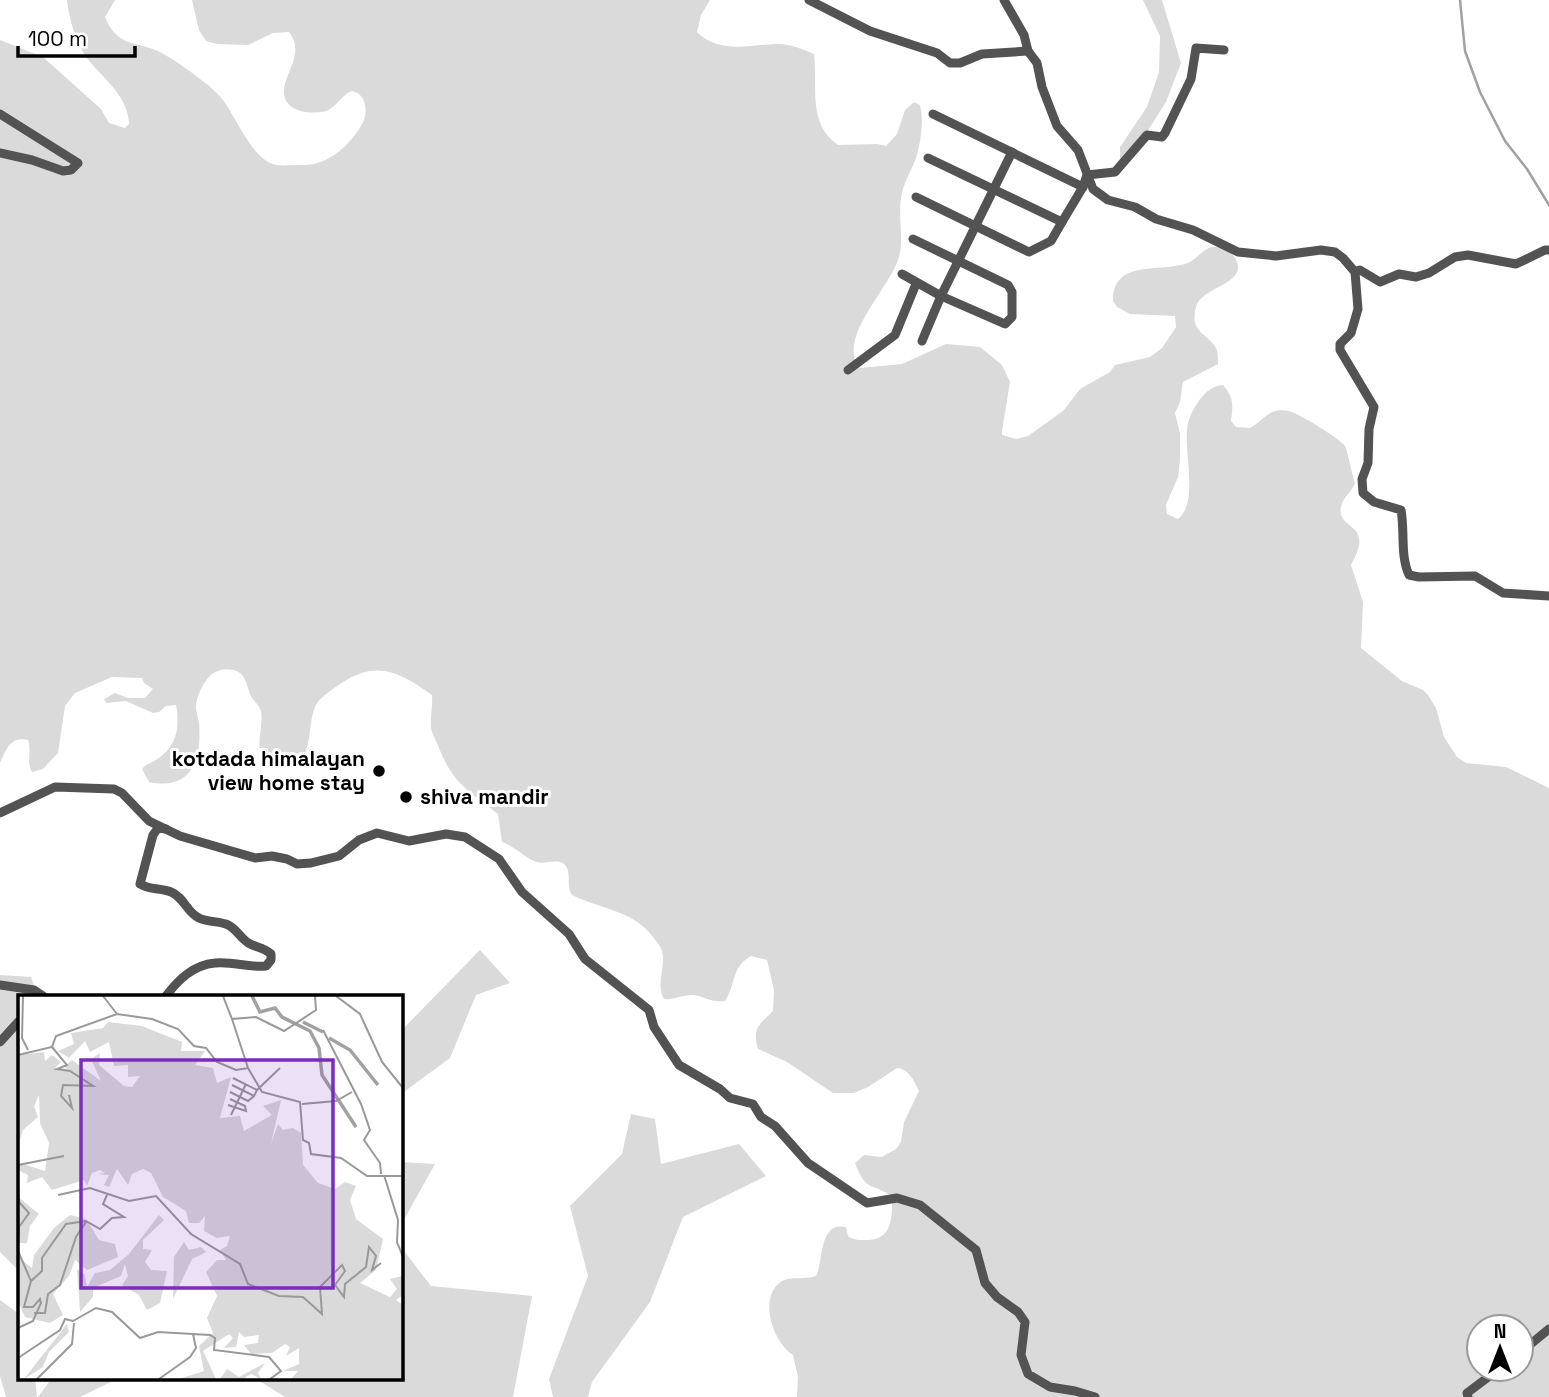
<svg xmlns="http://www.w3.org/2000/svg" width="1549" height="1397" viewBox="0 0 1549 1397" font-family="'Space Grotesk',sans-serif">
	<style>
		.green { fill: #dadada; fill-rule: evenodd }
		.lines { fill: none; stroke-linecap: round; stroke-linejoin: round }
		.stream { stroke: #a1a1a1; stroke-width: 2.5 }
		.street { stroke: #535353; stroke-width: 9 }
		.poi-dot { fill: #000; stroke: #fff; stroke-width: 2.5 }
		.labels { text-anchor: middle; stroke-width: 6; stroke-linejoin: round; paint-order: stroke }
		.poi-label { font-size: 21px; font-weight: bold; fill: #000; stroke: #fff; text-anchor: end }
		.inset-river { fill: none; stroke: #a1a1a1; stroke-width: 3.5 }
		.inset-road { fill: none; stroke: #999; stroke-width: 2 }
		.view { fill: #7b2cbf; fill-opacity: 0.15; stroke: #7b2cbf; stroke-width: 3.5 }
		.inset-edge { fill: none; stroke: #000; stroke-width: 3.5 }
	</style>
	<rect width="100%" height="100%" fill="#fff"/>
	<!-- green -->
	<g class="green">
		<path d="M67 0H115L105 17C118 48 134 40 160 52 175 60 190 71 204 82 211 87 218 94 223 100 236 117 253 161 276 165 284 166 294 165 302 165 327 166 349 146 361 126 369 114 367 94 352 91 341 95 337 107 326 111 307 116 278 110 285 84 290 66 303 50 289 32L273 33 248 45 217 44 206 41 199 30 192 0H710L701 15 697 32C719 54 749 45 776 44 789 43 802 49 814 54 818 86 807 124 838 145L877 144 886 146 897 134 905 110 914 102 920 105C924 122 921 141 916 158 911 172 903 183 901 198 898 217 904 238 899 257 891 287 835 339 860 368L902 364 946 344 980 347 1002 365 1010 382 1002 431V435L1016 439 1028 436 1063 411 1080 389 1110 372 1115 365 1150 357 1162 348 1176 327 1175 316 1130 314 1117 307 1113 301C1113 257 1164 274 1190 262 1199 257 1206 245 1217 247 1224 248 1231 252 1235 258 1251 284 1201 286 1196 307 1189 333 1208 333 1216 348 1218 352 1218 359 1218 364L1183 382 1180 402 1175 413 1180 433V460L1178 477 1166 505 1167 514 1178 519C1200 501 1182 449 1188 423 1190 415 1195 406 1200 399 1207 391 1212 386 1223 385 1234 397 1233 406 1231 421L1236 427 1250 428C1258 424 1264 416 1272 412 1277 410 1284 410 1289 411 1298 413 1339 438 1345 446 1347 449 1352 475 1355 483 1352 492 1342 498 1341 507 1336 531 1376 521 1351 565L1363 602 1361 648 1402 681 1423 690 1428 695 1436 708 1444 737 1457 757 1466 763 1506 767 1549 788V1397H797L798 1377 793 1355C773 1342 757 1297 782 1281 791 1276 805 1280 816 1276 824 1261 818 1221 846 1227L848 1236C855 1241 861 1240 869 1240 894 1238 892 1214 892 1196 870 1182 866 1192 855 1163L864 1155 882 1157 896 1149 901 1142 904 1122 919 1091C914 1081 909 1069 897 1068L868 1087 854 1093H833L787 1062 758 1049C752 1028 759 1025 773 1011L774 990 767 960 751 956C731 967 736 985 725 1001 709 1003 706 996 692 995 682 995 675 1000 664 999 656 985 664 971 663 956 662 948 658 943 653 937 633 910 600 909 572 895 566 886 571 877 567 868 562 856 546 865 536 862 524 857 517 848 502 842L498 814C466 788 453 785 437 743 435 738 432 734 431 728 430 716 433 706 432 695 398 671 376 660 340 684 333 689 320 697 316 705 307 722 313 754 297 763 291 766 283 766 276 765 248 763 265 726 261 711 259 705 255 702 252 698 248 692 248 684 244 678 239 667 221 667 212 674 204 681 196 696 196 707 196 712 198 718 199 723 202 759 192 791 149 782L142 769C146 764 151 763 156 760 177 747 180 728 176 705L166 706 159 712 153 713 126 701 106 703 104 699 115 693 128 698H145L153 689 144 683 142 678 112 677 75 693 65 706 58 753 43 769 32 772C26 762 32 750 28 740 10 736 6 750 0 763V40L43 57 101 109 109 123 125 128 129 124C128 95 103 79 87 58 76 43 69 19 67 0ZM1479 1327H1521V1369H1479Z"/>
		<polygon points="1143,0 1162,0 1181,63 1166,102 1140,143 1120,162 1120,147 1147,107 1159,72 1160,36"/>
		<polygon points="480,950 510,983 476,995 450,1058 401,1094 401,1031"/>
		<polygon points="0,975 31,977 38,996 19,996 19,1271 0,1252"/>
		<polygon points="631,1114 655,1119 661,1164 739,1144 766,1176 683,1217 650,1302 592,1382 588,1397 553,1397 549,1379 588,1276 570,1206 622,1154"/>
		<polygon points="401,1162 435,1164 401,1225"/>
		<polygon points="401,1247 431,1286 532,1296 513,1397 285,1397 256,1379 401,1378"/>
		<polygon points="0,1300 19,1314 19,1378 35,1378 37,1397 6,1397 0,1376"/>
		<polygon points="52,1378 119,1378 80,1397 38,1397"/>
	</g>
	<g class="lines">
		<!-- stream -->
		<polyline class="stream" points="1460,0 1465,51 1480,92 1505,141 1527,169 1549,205"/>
		<!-- street -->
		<g class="street">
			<path d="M809 0 870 31 937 53 950 63H960L982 54 1028 51 1037 63 1042 87 1057 126 1078 150 1093 189 1108 200 1135 207 1156 219 1193 230 1238 252 1276 256 1321 250 1335 252 1343 258 1355 272 1358 309 1351 333 1340 344V350L1374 407 1369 429 1368 463 1362 479 1363 493 1374 502 1401 510C1405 532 1400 555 1409 575L1419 577 1475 576 1503 593 1549 596"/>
			<polyline points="1004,0 1024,35 1028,51"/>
			<polyline points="0,114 78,163 71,170 63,171 32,160 0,153"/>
			<polyline points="933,114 1083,187 1087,175 1115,172 1147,135 1162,137 1165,133 1191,79 1196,48 1224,50"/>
			<polyline points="928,158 1062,222 1083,187"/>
			<polyline points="916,197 1029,252 1051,241 1062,222"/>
			<polyline points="1355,272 1360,270 1380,282 1399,274 1416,277 1429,273 1455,257 1468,255 1516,264 1545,250 1549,250"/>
			<polyline points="902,274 941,296 1005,324 1012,317 1012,292 1008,285 913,239"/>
			<polyline points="922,341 941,296 1012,152"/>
			<polyline points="848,370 895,335 916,284"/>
			<polyline points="0,813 55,787 114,789 122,793 149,821 180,836 255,858 272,856 287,859 297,864 311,863 339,856 359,840 377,833 409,841 446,834 465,837 499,859 522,892 569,934 585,959 649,1010 654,1027 679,1065 720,1089 730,1098 753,1104 761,1117 775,1126 808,1163 867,1203 897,1198 920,1205 976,1250 985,1283 997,1297 1018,1312 1025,1322 1021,1355 1028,1374 1050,1387 1075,1391 1095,1397"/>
			<path d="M166 829 158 828 153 835 140 884C149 890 161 888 171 892 184 897 187 913 199 918 207 922 217 921 226 924 236 928 239 936 247 942 253 947 263 947 271 954V960L266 966C249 968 232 961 215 963 193 965 178 980 166 996"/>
			<polyline points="0,985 34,990 43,996"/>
			<polyline points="0,1042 19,1021"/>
			<polyline points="1521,1352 1549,1329"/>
			<polyline points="1468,1397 1467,1393 1499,1369"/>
		</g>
	</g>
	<!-- markers -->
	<g class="poi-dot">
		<circle cx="379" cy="771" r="7"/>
		<circle cx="406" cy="797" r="7"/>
	</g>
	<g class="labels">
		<!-- poi labels -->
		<g class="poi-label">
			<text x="365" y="766">kotdada himalayan<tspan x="365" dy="24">view home stay</tspan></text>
			<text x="420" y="804" text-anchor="start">shiva mandir</text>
		</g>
	</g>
	<!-- overview -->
	<g transform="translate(18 995)">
		<rect width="385" height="385" fill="#fff"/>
		<path d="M90 27 124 31 164 47 163 56H187L177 70 195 73 199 88 213 82 202 123 222 121 226 136 254 120 245 111 263 105 253 149 260 129 265 135 275 133 283 138 285 170 300 188 317 194 327 187 338 191 332 205 338 224 365 244 358 275 342 288 372 302 379 294 372 284 384 281 385 274V300L378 305 385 310V384H273L280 376H265L281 369V353L268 361 272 352 267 349 254 358 233 359 226 350 240 348 241 340 226 342 221 337 218 352 206 353 215 343 211 339 185 356 198 384H161L186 376 181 351 195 338 189 323 199 301 188 277 199 265H208L202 255 209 251 212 241 199 243 186 236 187 221 181 228H171L168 216 145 202 133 178 125 174 114 179 110 190 99 174 91 192 86 190 91 180 80 179 87 178 82 175 74 178 69 191 66 185 34 195 24 182 9 188 10 180 0 175 2 168 27 176 31 148 22 128 21 100 16 111 20 122 5 135 0 151V60L26 57 27 66 34 60 43 67 37 73 50 74 46 72 54 65 83 86 73 64 82 58 81 70 106 91 114 92 122 81 110 82V70L96 71 91 47 72 57 67 46 51 63 40 56 56 49 53 38 85 33ZM0 202 21 219 12 231 9 248H0ZM52 220 68 224 81 245 97 249 100 262 69 275 57 265 51 281 35 299 45 320 32 328 7 322 0 306V262L14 273 16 260 36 233ZM141 220 146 225 125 245V254L134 255 127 267 133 275 149 276 142 308 129 315 121 300 104 290 110 281 107 269 103 281 75 293V302L62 317 59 274 67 280 69 292 77 278 92 275 111 259ZM166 247 171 255 183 252 188 257 174 264 155 304 156 262ZM49 329 51 337 31 357 25 372 6 384ZM247 368 240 378 243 384 233 379 225 384H202L209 374 221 382Z" fill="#dadada"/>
		<path class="inset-river" d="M234 1 242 17 257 13 264 22 292 36 301 53 304 80 338 132M285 27 305 37M311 43 332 55 360 90"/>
		<path class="inset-road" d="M5 1 4 43 10 55M85 1 99 19M205 1 214 24M318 1 342 19 364 67 385 93M305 35 343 109 352 135 346 145 362 168 363 179M34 52 49 70 39 74 52 76 75 91 45 90 43 101 54 113 51 100M0 60 34 52 38 41 99 19 134 24 160 34 176 51 188 53 199 67 218 75 230 73 244 97 282 107 285 145 291 148 293 159 323 163 349 181H385M230 73 214 24 238 22 266 36 298 15 297 1M215 83 239 95 262 73M214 90 236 101 239 95M212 97 230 106 236 101M284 109 318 106 334 97M210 110 228 116 227 111 212 104M213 120 228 89M0 170 46 161M366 180 380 225 379 247 385 262M0 188 1 207 11 218 1 232 0 246M40 200 72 193 111 206 138 201 173 239 222 269 230 289 261 301 285 302 304 319 302 292 324 270 327 276 317 290 326 302 327 289 348 272 351 252 358 261 354 275 363 268M0 256 13 286 6 312H15L22 304 23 308 15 326 0 333M13 286 24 276V263L48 229 68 226 82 234 94 223 106 222 85 209 89 200M16 318H27L30 299 42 290 58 242 68 227M0 363 42 335 47 324 55 326 78 313 94 317 122 343 140 337 192 340 197 343 196 355 251 362 263 376 252 384M19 384 54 349 56 328M141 384 172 362 178 353 175 339"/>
		<path class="view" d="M63 65H315V293H63Z"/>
		<rect width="385" height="385" class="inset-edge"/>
	</g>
	<!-- north arrow -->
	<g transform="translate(1500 1348)"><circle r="33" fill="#ffffff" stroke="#999999" stroke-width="2"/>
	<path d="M0-5L12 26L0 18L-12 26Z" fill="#000000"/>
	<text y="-10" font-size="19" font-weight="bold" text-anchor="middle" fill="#000000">N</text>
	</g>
	<!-- scale -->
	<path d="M18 46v10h117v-10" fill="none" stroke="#000000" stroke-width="3.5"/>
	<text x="28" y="46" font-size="21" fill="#000000" stroke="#ffffff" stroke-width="5" paint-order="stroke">100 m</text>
</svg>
